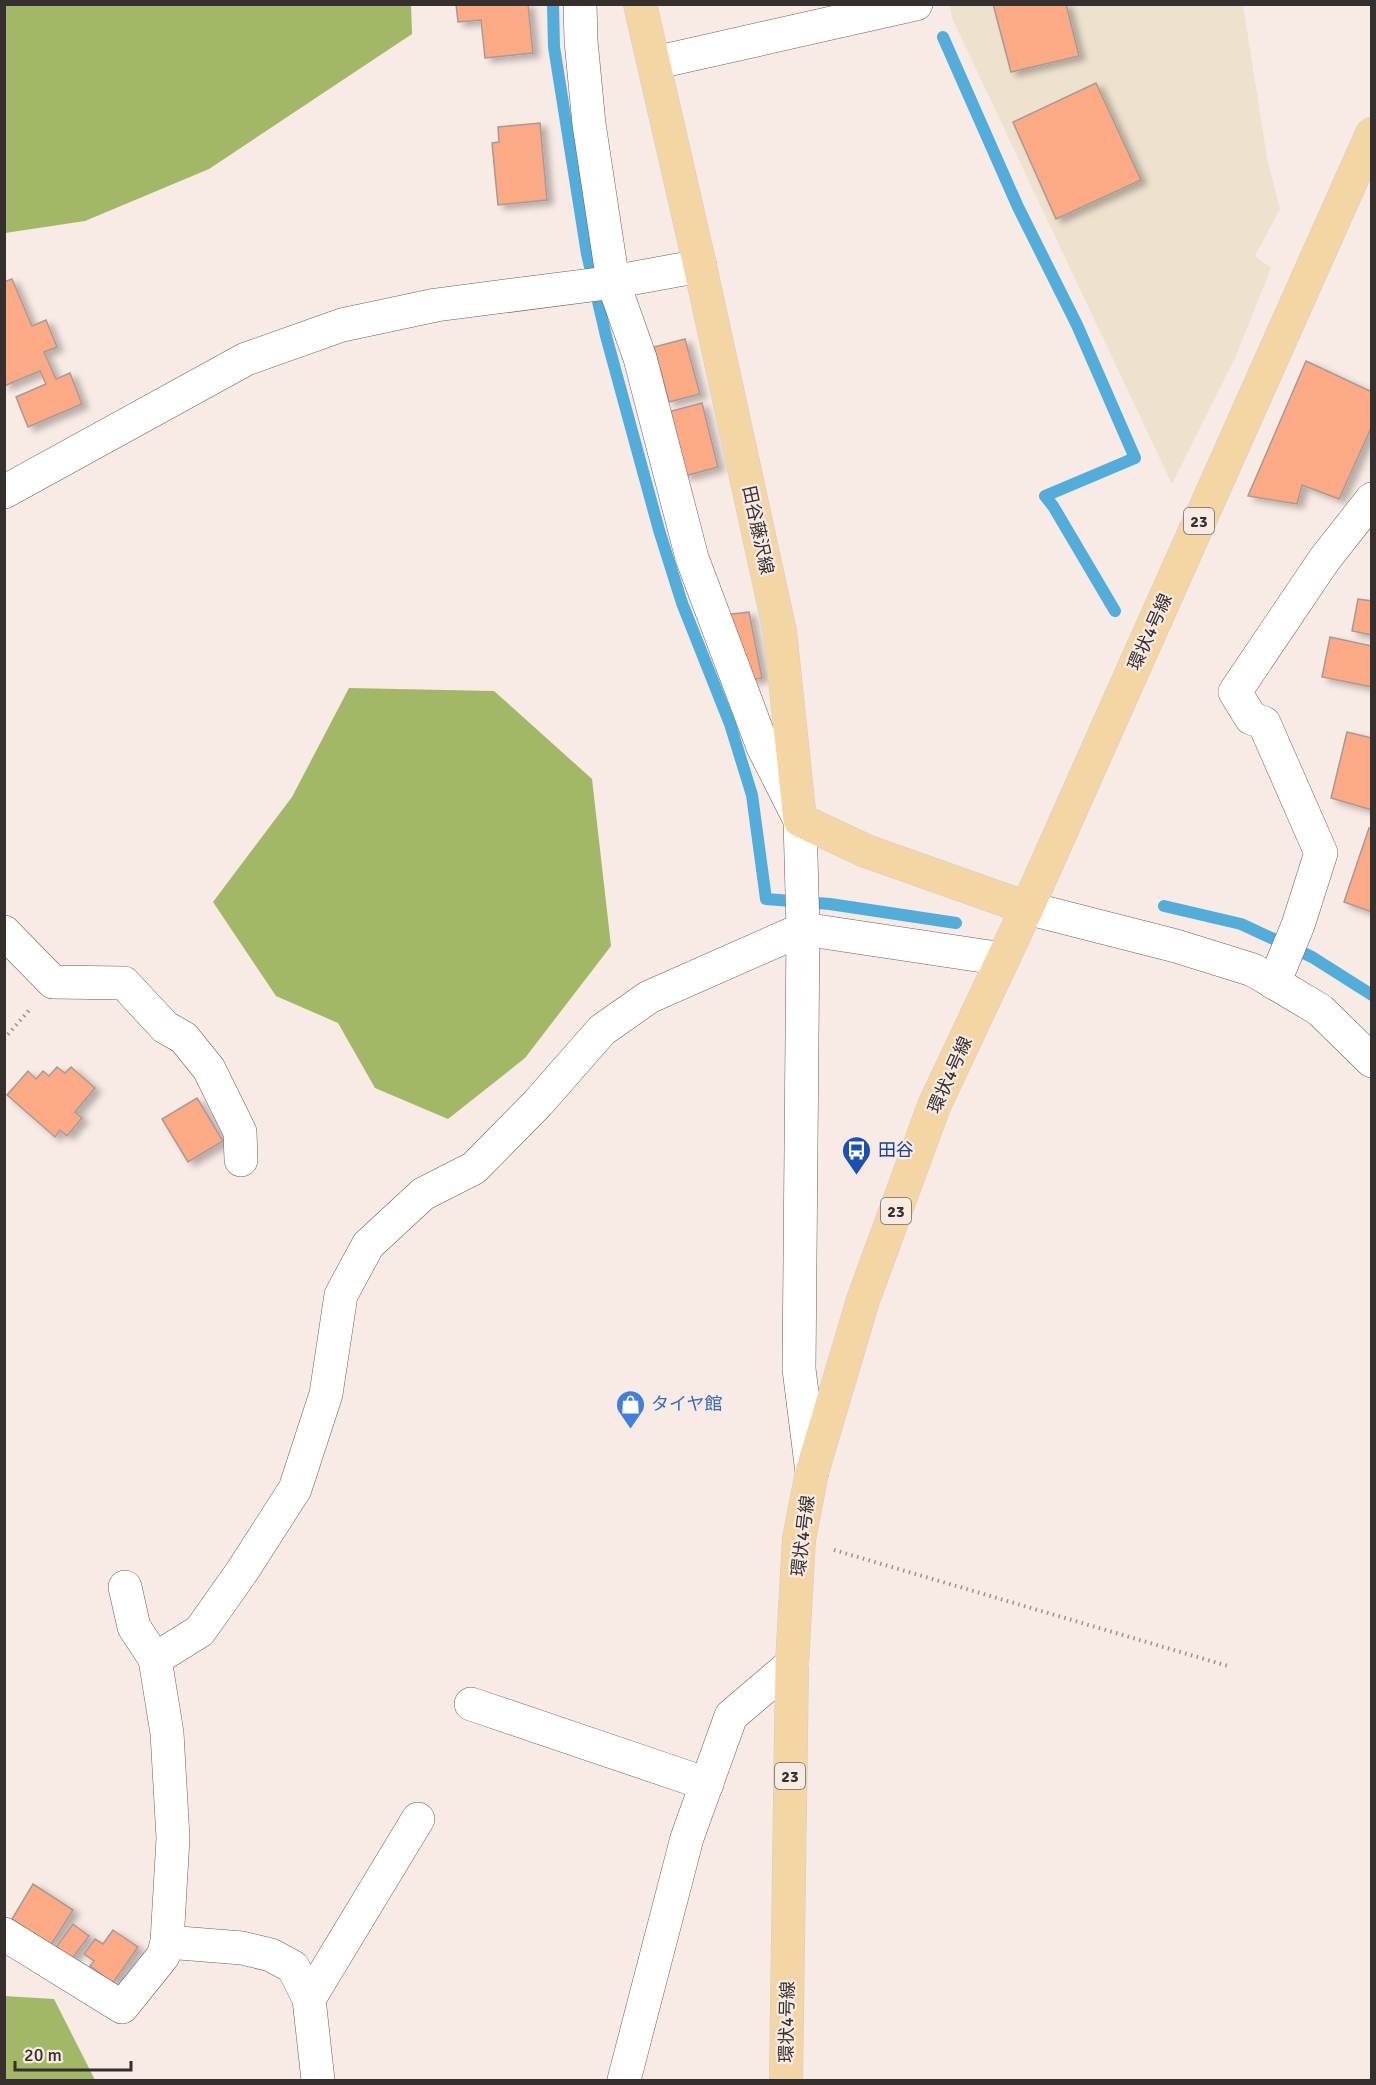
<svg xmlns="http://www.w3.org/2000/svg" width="1376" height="2085" viewBox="0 0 1376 2085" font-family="Signika,'Noto Sans JP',sans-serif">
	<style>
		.industrial { fill: #eee1cd }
		.forest { fill: #a2b867 }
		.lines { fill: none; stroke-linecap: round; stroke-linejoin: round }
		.stream { stroke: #52addb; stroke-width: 12 }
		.building { fill: #fca985; stroke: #a79a95; stroke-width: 1.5; filter: url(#shadow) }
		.minor-casing { stroke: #6b5f5b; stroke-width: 34 }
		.major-casing { stroke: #cfcdcd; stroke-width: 34 }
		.path { stroke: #9d928e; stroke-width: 4; stroke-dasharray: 1.5 4.5; stroke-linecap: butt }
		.minor { stroke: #fff; stroke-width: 33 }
		.major { stroke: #f4d6a5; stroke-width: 33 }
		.labels { text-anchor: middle; stroke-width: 4.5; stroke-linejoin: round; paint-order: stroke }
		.shield { fill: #f8eae4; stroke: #706764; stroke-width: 1.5 }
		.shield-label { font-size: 16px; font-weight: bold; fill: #352f2d }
		.street-label { font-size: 18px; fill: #352f2d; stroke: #f8eae4 }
		.transit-label { font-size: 18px; fill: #164399; stroke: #f8eae4; text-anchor: start }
		.shop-label { font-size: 18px; fill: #366cbe; stroke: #f8eae4; text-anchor: start }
	</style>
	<defs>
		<filter id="shadow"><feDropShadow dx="6" dy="4" stdDeviation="3" flood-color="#0004"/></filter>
	</defs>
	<rect width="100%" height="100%" fill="#f8eae4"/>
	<!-- industrial -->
	<polygon class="industrial" points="950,5 1243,5 1267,158 1280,209 1255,256 1271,268 1235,358 1172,484 952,18"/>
	<!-- forest -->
	<g class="forest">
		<polygon points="4,5 411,5 412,34 209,169 85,221 5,233"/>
		<polygon points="349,688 494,691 592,779 611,946 525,1058 448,1119 375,1088 338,1023 276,996 213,902 292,797"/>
		<polygon points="4,1996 54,1999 95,2080 5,2080"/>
	</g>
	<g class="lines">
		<!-- stream -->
		<g class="stream">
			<polyline points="553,4 554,47 587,254 606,336 659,530 682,603 730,724 752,795 766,899 830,904 956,923"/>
			<polyline points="943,37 1018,207 1077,325 1135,458 1045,496 1053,506 1115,611"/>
			<polyline points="1164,906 1241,924 1312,957 1372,995"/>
		</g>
	</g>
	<!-- building -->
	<g class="building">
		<polygon points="456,4 528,4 533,53 485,58 481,20 458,22"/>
		<polygon points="993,4 1066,4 1079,56 1011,72"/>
		<polygon points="1096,83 1141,180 1056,219 1013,122"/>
		<polygon points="540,123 547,200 498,205 492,143 499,142 498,127"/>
		<polygon points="12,279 32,326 46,320 57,347 44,352 56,379 70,373 82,404 28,427 16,397 46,384 40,371 4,386 4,282"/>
		<polygon points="685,339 700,394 669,402 654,347"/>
		<polygon points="1306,361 1372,392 1372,426 1339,499 1302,485 1297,504 1248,496"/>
		<polygon points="702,403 718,467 685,476 668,412"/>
		<polygon points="1358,599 1372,601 1372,635 1352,631"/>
		<polygon points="749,612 762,678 750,680 724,615"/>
		<polygon points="1330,637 1372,646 1372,687 1322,677"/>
		<polygon points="1347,732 1372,738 1372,810 1331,798"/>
		<polygon points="1369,828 1372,829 1372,912 1344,902"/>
		<polygon points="57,1067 65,1073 71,1067 95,1088 75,1112 82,1118 67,1136 60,1130 55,1137 7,1095 28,1071 36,1079 43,1071 49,1076"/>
		<polygon points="197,1098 223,1141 188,1162 162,1119"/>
		<polygon points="33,1884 73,1910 51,1945 12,1919"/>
		<polygon points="73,1924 89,1936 71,1960 55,1949"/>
		<polygon points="113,1930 138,1947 113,1983 90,1966 94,1961 84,1954 95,1939 103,1944"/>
	</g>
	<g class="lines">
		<defs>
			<g id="minor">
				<polyline points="580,4 581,41 589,124 613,282 640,358 692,558 763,747 800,820 803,929 799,1369 812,1472"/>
				<polyline points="654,63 916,4"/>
				<polyline points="4,492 246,359 342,325 436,305 607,283 700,266"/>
				<polyline points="1027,908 1176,946 1253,970 1320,1010 1372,1061"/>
				<polyline points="4,932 53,982 124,983 165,1027 184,1038 209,1069 240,1132 241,1160"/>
				<polyline points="1274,983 1298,925 1321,853 1264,723 1251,718 1235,692 1324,560 1372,499"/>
				<polyline points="155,1659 200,1631 243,1570 295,1489 326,1394 341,1295 368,1245 423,1194 474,1168 538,1103 602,1030 649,997 803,929 1003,959"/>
				<polyline points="471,1704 707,1784"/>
				<polyline points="4,1934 122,2007 163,1956 167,1942 173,1838 167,1733 155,1659 134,1627 125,1587"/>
				<polyline points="167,1942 242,1948 271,1955 293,1967 309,1999 318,2080"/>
				<polyline points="309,1999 418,1819"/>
				<polyline points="624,2080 687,1838 731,1716 792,1664"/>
			</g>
			<g id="major">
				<polyline points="640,4 700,266 780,632 800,820 866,851 1027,908"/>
				<polyline points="786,2080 792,1664 799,1539 812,1472 863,1300 934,1106 1027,908 1372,134"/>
			</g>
		</defs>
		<!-- minor casing -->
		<use href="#minor" class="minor-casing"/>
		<!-- major casing -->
		<use href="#major" class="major-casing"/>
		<!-- path -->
		<g class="path">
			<polyline points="4,1039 31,1008"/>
			<polyline points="834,1550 1228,1666"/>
		</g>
		<!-- minor -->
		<use href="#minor" class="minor"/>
		<!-- major -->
		<use href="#major" class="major"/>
	</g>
	<!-- icons -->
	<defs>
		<symbol id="bus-pin" viewBox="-11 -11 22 30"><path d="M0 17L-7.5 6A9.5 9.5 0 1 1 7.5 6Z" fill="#1a4fb4" stroke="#f8eae4"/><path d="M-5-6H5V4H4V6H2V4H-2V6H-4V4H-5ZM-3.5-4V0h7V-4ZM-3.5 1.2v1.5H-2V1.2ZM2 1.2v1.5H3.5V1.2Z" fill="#fff"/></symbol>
		<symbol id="shop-pin" viewBox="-11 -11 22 30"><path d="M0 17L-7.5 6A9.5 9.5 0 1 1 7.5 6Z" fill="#3f7fe0" stroke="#f8eae4"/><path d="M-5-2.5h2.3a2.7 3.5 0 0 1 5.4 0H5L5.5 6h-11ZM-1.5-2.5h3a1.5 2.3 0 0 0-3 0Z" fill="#fff"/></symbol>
	</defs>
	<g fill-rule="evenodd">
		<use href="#bus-pin" x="840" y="1134" width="33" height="45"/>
		<use href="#shop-pin" x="614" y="1388" width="33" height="45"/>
	</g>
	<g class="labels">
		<!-- shield labels -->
		<g class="shield">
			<rect x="1184" y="508" width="30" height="26" rx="4.5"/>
			<rect x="881" y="1198" width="30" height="26" rx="4.5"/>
			<rect x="775" y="1763" width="30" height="26" rx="4.5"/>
		</g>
		<g class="shield-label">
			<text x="1199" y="527">23</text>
			<text x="896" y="1217">23</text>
			<text x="790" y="1782">23</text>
		</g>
		<!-- street labels -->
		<g class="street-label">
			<text transform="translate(758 530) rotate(78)" y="6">田谷藤沢線</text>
			<text transform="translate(1150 632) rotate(-66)" y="6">環状4号線</text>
			<text transform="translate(950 1075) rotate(-66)" y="6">環状4号線</text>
			<text transform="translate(803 1536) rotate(-83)" y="6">環状4号線</text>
			<text transform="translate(787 2022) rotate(-89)" y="6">環状4号線</text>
		</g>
		<!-- transit labels -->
		<g class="transit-label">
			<text x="878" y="1156">田谷</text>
		</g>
		<!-- shop labels -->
		<g class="shop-label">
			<text x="651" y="1410">タイヤ館</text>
		</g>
	</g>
	<!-- border -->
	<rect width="1376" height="2085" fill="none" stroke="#352f2d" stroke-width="12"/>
	<!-- scale -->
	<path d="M15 2061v9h116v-9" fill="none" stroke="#352f2d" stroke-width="3"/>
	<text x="24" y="2061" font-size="18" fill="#352f2d" stroke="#f8eae4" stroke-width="4.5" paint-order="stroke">20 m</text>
</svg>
